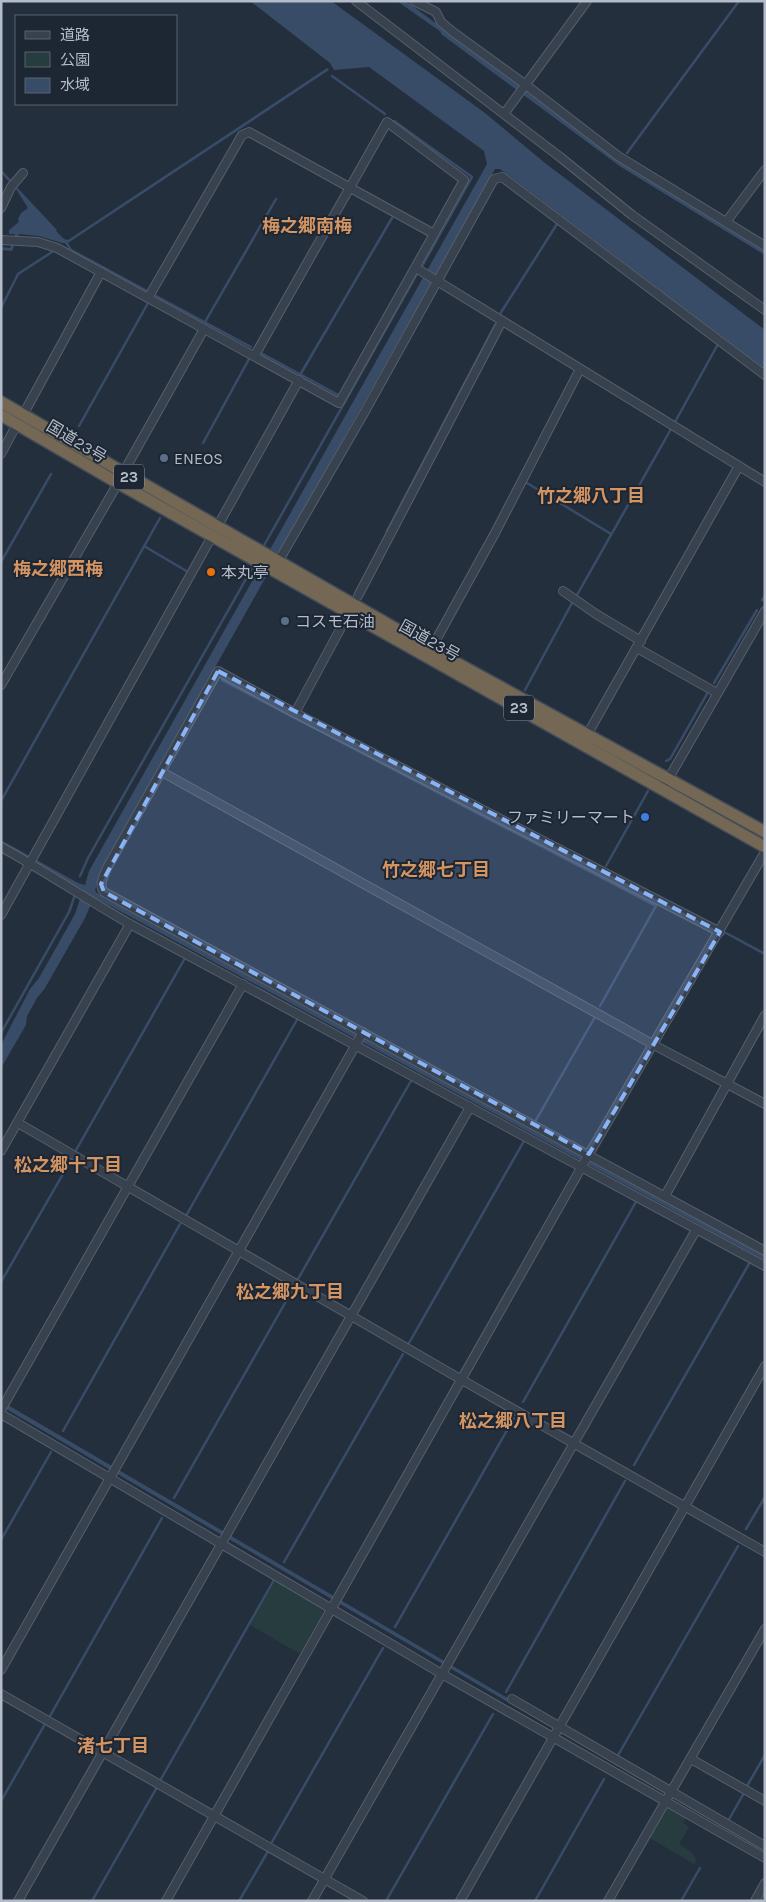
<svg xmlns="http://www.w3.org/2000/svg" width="766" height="1902" viewBox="0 0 766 1902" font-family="Karla,'Noto Sans JP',sans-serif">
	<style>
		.green { fill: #263c3f }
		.water { fill: #394c67 }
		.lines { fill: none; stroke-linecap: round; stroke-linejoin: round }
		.stream { stroke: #394c67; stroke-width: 2.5 }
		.minor-casing { stroke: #565f6c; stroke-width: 10 }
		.highway-casing { stroke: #434c59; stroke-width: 14 }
		.minor { stroke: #38414e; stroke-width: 8 }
		.highway { stroke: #746855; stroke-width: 11 }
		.marked { fill: #8ab4f8; fill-opacity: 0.2; stroke: #8ab4f8; stroke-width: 4; stroke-dasharray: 10 6; stroke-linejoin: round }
		.service-dot { fill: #5c6f8a; stroke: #1d2633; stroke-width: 2 }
		.food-dot { fill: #e8710a; stroke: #1d2633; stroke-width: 2 }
		.shop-dot { fill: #3f7fe0; stroke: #1d2633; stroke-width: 2 }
		.labels { text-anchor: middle; stroke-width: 4; stroke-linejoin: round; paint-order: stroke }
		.shield { fill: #1d2633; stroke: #878f9c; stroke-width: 1 }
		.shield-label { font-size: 15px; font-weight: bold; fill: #b4bcc9 }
		.street-label { font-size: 16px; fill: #b4bcc9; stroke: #1d2633 }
		.poi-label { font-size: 16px; fill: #b4bcc9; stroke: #1d2633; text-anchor: start }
		.neighbourhood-label { font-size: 18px; font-weight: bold; fill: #d59563; stroke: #1d2633 }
	</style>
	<rect width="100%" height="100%" fill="#242f3e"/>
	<!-- green -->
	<g class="green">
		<polygon points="275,1581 322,1608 323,1613 300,1654 250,1625"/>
		<polygon points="668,1807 686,1818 683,1823 689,1827 679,1844 691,1852 697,1860 694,1864 648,1837 664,1808"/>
	</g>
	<!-- water -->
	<g class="water">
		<polygon points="250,1 331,1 485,113 545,163 765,330 765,369 500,169 495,169 104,865 95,890 97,893 765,1256 765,1260 94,897 85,918 45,988 37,998 27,1016 26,1025 1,1068 1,1045 30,989 39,978 75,914 83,890 1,842 1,840 78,883 85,885 89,871 487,164 484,151 369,67 334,70 330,63"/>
		<polygon points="397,1 405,1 410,4 621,162 765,251 765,255 621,167 441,34 441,32"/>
		<polygon points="327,68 329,70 68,243 62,243 39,236 19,234 12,251 1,250 1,247 10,248 15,234 9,234 9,230 19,222 18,219 21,213 28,208 11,181 57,230 56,231 64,239 68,240"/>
		<polygon points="1,1401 765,1849 765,1852 1,1406"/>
	</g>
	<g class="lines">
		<!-- stream -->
		<g class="stream">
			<polyline points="332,76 385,114"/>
			<polyline points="394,121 472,177 421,268"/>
			<polyline points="627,153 739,1"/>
			<polyline points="1,171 12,183"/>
			<polyline points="65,241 71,250 147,291"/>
			<polyline points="156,296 251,347"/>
			<polyline points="1,308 18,274 52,252"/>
			<polyline points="500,314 557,224"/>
			<polyline points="205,322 276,199"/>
			<polyline points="261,353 340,396"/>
			<polyline points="300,375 392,218"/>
			<polyline points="675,422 718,344"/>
			<polyline points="79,426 148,303"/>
			<polyline points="203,443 249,359"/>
			<polyline points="527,483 611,534"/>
			<polyline points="387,531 495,325"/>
			<polyline points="144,546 188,572"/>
			<polyline points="262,549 417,274"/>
			<polyline points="1,562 51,474"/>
			<polyline points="577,595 671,429"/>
			<polyline points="762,600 765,596"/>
			<polyline points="222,680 656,906 600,1006"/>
			<polyline points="714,683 757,610"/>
			<polyline points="525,690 573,601"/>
			<polyline points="666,761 670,759 707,694"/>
			<polyline points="1,801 160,518"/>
			<polyline points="606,866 648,791"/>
			<polyline points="80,876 88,858 255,563"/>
			<polyline points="726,933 765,954"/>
			<polyline points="1,1033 69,912 75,895"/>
			<polyline points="536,1120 595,1017"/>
			<polyline points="75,1152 185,958"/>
			<polyline points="187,1214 298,1018"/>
			<polyline points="298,1279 412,1079"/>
			<polyline points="1,1282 71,1160"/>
			<polyline points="409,1343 524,1141"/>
			<polyline points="523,1402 637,1200"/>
			<polyline points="63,1431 180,1224"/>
			<polyline points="634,1465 750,1262"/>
			<polyline points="174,1498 293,1289"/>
			<polyline points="746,1529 765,1497"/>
			<polyline points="1,1540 51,1452"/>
			<polyline points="284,1562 403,1354"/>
			<polyline points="395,1627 514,1418"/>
			<polyline points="506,1692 625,1481"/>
			<polyline points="50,1716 162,1518"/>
			<polyline points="617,1757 738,1546"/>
			<polyline points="161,1779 274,1580"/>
			<polyline points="747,1786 765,1755"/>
			<polyline points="1,1801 45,1724"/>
			<polyline points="728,1821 744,1793"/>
			<polyline points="272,1842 383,1648"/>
			<polyline points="92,1901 156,1789"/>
			<polyline points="239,1901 267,1853"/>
			<polyline points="386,1901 493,1714"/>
			<polyline points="535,1901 604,1779"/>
			<polyline points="681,1901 700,1868"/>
		</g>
		<defs>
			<g id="minor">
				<polyline points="356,1 560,157 632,215 765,310"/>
				<polyline points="414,1 436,12 441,22 453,32 526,85 618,156 765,246"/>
				<polyline points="504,114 587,1"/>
				<polyline points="1,208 11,187 23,173"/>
				<polyline points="726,222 765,170"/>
				<polyline points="1,240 38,242 57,248 339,403 434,234 249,132 242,135 148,298"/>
				<polyline points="416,268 765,482"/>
				<polyline points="255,355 387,122 464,180 434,234"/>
				<polyline points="23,415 101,272"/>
				<polyline points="1,454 17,424"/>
				<polyline points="123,473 204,329"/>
				<polyline points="278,562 364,413 494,179 502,177 765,375"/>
				<polyline points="563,591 596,614 641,641"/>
				<polyline points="358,596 502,321"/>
				<polyline points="637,648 717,693"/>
				<polyline points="431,649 495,533 580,369"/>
				<polyline points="1,685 118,483"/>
				<polyline points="295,713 344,622"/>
				<polyline points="587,735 739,466"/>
				<polyline points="162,772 654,1045 765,1104"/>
				<polyline points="666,783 765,611"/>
				<path d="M1 847C45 871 86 899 130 924L765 1266"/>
				<polyline points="1,915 299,380"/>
				<path d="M720 932 295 713 218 671 107 868C104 876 98 885 104 892L765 1251"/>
				<polyline points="18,1123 462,1380 765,1552"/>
				<polyline points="1,1151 130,924"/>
				<polyline points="665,1196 765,1015"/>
				<polyline points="1,1410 243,984"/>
				<polyline points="1,1414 442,1674 765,1858"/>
				<polyline points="1,1670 363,1032"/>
				<polyline points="1,1694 363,1901"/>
				<polyline points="512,1699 765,1846"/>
				<polyline points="691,1759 765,1801"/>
				<polyline points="18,1901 470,1107"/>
				<polyline points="166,1901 589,1154 765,852"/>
				<polyline points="312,1901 696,1230"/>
				<polyline points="460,1901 765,1366"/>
				<polyline points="608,1901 765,1629"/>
				<polyline points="755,1901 765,1883"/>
			</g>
			<g id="highway">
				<polyline points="1,402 431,649 765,832"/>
				<polyline points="1,415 118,483 765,847"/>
			</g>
		</defs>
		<!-- minor casing -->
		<use href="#minor" class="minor-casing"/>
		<!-- highway casing -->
		<use href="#highway" class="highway-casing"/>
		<!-- minor -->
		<use href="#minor" class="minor"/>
		<!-- highway -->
		<use href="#highway" class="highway"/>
	</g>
	<!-- marked area -->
	<path class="marked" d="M218 671 720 932 589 1154 104 892 101 884Z"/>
	<!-- markers -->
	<g class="service-dot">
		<circle cx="164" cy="458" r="5"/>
		<circle cx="285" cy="621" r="5"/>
	</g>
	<circle class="food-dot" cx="211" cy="572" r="5"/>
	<circle class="shop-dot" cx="645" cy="817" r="5"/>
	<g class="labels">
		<!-- shield labels -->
		<g class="shield">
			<rect x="114" y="464.5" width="30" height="25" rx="4"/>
			<rect x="504" y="695.5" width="30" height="25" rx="4"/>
		</g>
		<g class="shield-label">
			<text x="129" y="482">23</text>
			<text x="519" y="713">23</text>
		</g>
		<!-- street labels -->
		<g class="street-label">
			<text transform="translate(77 441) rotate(31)" y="6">国道23号</text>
			<text transform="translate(430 640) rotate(29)" y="6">国道23号</text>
		</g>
		<!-- poi labels -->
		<g class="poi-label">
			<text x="174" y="464">ENEOS</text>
			<text x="221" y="578">本丸亭</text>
			<text x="295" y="627">コスモ石油</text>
			<text x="635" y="823" text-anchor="end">ファミリーマート</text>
		</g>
		<!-- neighbourhood labels -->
		<g class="neighbourhood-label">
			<text x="307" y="232">梅之郷南梅</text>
			<text x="591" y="502">竹之郷八丁目</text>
			<text x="58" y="575">梅之郷西梅</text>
			<text x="436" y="876">竹之郷七丁目</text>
			<text x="68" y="1171">松之郷十丁目</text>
			<text x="290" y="1298">松之郷九丁目</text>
			<text x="513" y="1427">松之郷八丁目</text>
			<text x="113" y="1752">渚七丁目</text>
		</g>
	</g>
	<!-- border -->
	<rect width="766" height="1902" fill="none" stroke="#b4bcc9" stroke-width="5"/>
	<!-- legend -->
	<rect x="15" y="15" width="162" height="90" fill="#1d2633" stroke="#59626f"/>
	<rect x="25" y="31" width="25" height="8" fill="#38414e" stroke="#59626f"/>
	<text x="60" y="40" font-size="15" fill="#b4bcc9">道路</text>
	<rect x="25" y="52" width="25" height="15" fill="#263c3f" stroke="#59626f"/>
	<text x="60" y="65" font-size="15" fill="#b4bcc9">公園</text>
	<rect x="25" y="78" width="25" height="15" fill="#394c67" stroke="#59626f"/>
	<text x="60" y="90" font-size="15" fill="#b4bcc9">水域</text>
</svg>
